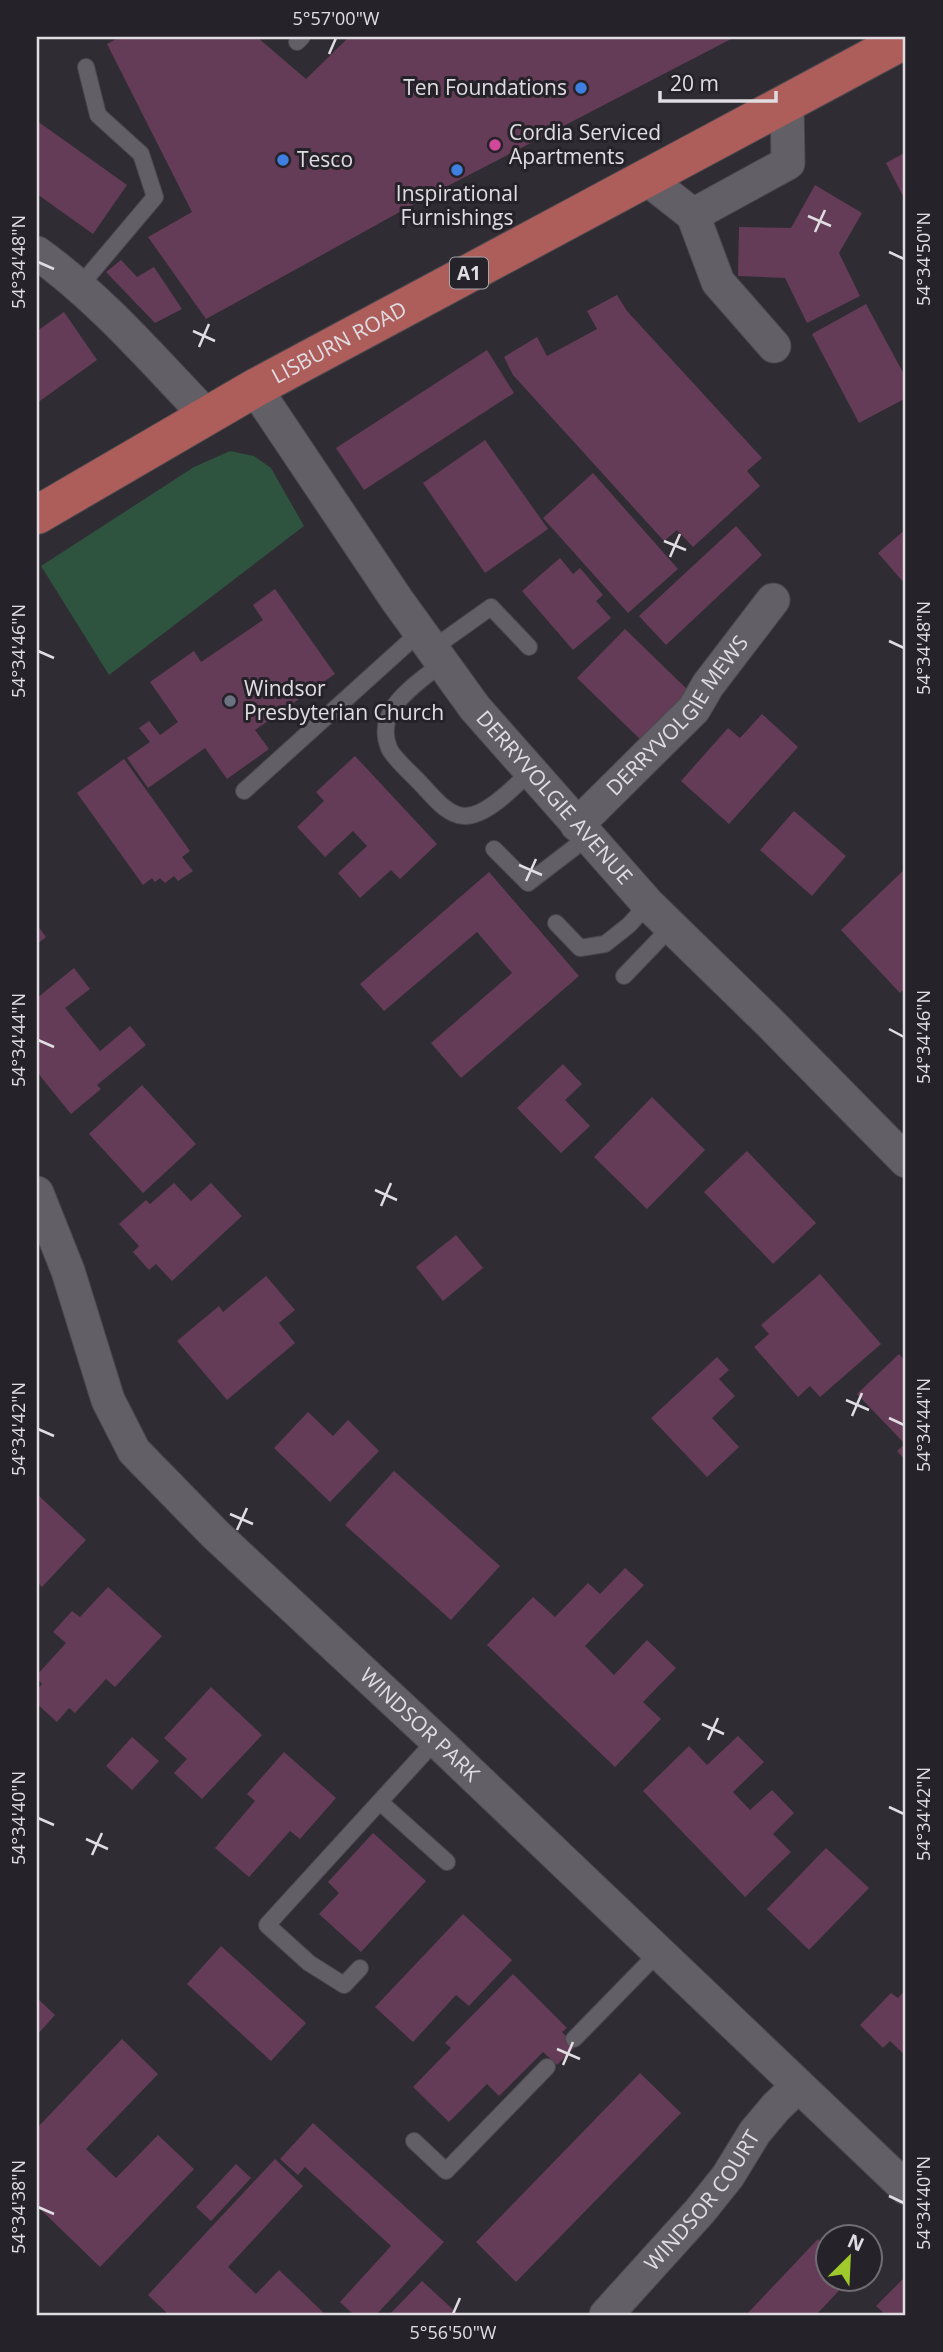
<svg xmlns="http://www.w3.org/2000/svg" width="943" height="2352" viewBox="0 0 943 2352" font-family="'Open Sans',sans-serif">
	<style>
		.green { fill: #2e533f }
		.building { fill: #643c57 }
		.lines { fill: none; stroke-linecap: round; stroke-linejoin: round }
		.lane-casing { stroke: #4c484f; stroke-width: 18 }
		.street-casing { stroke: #4c484f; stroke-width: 35 }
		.primary-casing { stroke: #4c484f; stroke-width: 40 }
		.lane { stroke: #635f67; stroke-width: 16 }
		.street { stroke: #635f67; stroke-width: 33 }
		.primary { stroke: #ad5d5a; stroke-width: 38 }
		.ticks { fill: none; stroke: #e0dde2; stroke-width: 2.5 }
		.shop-dot { fill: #3f7fe0; stroke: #262229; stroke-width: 2.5 }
		.hotel-dot { fill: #d1479c; stroke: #262229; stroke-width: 2.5 }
		.worship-dot { fill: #6b7280; stroke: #262229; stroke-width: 2.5 }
		.labels { text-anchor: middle; stroke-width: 6; stroke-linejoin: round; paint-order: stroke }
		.shield { fill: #262229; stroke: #a8a5aa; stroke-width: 2 }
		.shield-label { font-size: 19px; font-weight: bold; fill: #e0dde2 }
		.poi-label { font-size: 21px; fill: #e0dde2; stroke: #262229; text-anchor: start }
		.street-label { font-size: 21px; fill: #e0dde2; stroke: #262229 }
		.neatline { fill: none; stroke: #e0dde2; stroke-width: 2.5 }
		.ticks-label { font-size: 18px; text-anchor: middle; fill: #e0dde2 }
	</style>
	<rect width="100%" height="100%" fill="#302c33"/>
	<!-- green -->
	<polygon class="green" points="230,451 254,456 271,468 304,526 109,675 41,566 194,467"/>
	<!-- building -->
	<g class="building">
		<polygon points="120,37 257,37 306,79 349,37 735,37 436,192 206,319 148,237 192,212 107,44"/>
		<polygon points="37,121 127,185 93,234 37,194"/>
		<polygon points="906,152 906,202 886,163"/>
		<polygon points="815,185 862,213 839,253 860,296 807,323 785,278 738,276 739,227 791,228"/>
		<polygon points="121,260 137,277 154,267 182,309 155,323 106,272"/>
		<polygon points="617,295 627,311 762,458 747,471 760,486 693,547 677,530 664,541 513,375 504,357 537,337 547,356 597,329 587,311"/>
		<polygon points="866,304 906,378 906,398 859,423 812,334"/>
		<polygon points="64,312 97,360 37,403 37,331"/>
		<polygon points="487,350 514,393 364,490 336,448"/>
		<polygon points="485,440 548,529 485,573 423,483"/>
		<polygon points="593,473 678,569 628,613 543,518"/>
		<polygon points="736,526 762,555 666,645 639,616"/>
		<polygon points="906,529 906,585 878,553"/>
		<polygon points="560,558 573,574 580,568 603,595 596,601 611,618 573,650 522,591"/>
		<polygon points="275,589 335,674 255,730 269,749 227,779 205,748 148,788 127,758 150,742 139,728 149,721 160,735 178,722 150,682 194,651 201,662 263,620 253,605"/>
		<polygon points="625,629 693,695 645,744 577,678"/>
		<polygon points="762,714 798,747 729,824 681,781 728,728 740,738"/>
		<polygon points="355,756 437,844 400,879 391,870 360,898 338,873 367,846 353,831 325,857 297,827 324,801 316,792"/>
		<polygon points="124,759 190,851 182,857 193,871 178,881 174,876 165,883 160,878 155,882 152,878 143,885 77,793"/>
		<polygon points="794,811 846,856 812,896 760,850"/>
		<polygon points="906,868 906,987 900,993 841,930"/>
		<polygon points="489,872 579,976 461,1078 431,1043 512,973 477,932 384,1011 360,984"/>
		<polygon points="37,925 46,937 37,944"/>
		<polygon points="74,968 90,989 65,1008 100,1051 130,1026 146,1045 97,1085 101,1089 71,1114 37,1072 37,998"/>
		<polygon points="563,1064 582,1084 565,1100 590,1126 561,1153 517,1108"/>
		<polygon points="142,1085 196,1144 143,1193 89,1134"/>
		<polygon points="652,1097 705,1150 647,1209 594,1157"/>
		<polygon points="747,1151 816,1223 773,1264 704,1192"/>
		<polygon points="174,1183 191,1201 211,1183 242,1216 172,1281 156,1264 149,1270 133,1252 139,1246 119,1224 146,1200 150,1204"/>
		<polygon points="456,1235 483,1268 443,1301 416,1267"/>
		<polygon points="820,1274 881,1344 820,1397 810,1386 798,1397 754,1347 769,1334 761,1325"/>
		<polygon points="266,1276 295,1310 279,1323 295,1343 227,1400 177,1341 219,1306 223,1312"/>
		<polygon points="899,1354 906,1362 906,1461 897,1451 905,1444 857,1394"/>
		<polygon points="717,1357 729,1370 719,1379 735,1396 712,1418 739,1447 707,1477 651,1418"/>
		<polygon points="308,1412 333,1436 348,1420 379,1451 330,1502 274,1448"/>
		<polygon points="394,1471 500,1566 451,1620 345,1525"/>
		<polygon points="37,1494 86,1540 42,1587 37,1582"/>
		<polygon points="625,1568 644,1585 585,1646 614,1675 647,1640 676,1668 643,1702 661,1719 615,1767 487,1645 533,1597 555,1617 588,1583 600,1594"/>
		<polygon points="108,1587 162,1636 115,1687 106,1679 75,1713 69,1708 57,1722 37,1704 37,1690 42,1684 37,1678 37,1675 66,1643 53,1632 72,1611 80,1617"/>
		<polygon points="211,1687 262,1735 202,1799 174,1773 187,1759 164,1738"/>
		<polygon points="738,1736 764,1762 733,1792 750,1810 772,1790 794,1813 773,1834 791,1852 745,1897 643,1791 689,1746 707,1765"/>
		<polygon points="132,1737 159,1761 132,1790 106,1766"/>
		<polygon points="284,1752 336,1798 300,1839 290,1831 249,1877 215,1848 255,1801 247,1794"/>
		<polygon points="373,1833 426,1881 361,1952 319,1914 339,1893 328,1882"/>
		<polygon points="826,1848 869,1888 809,1950 767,1909"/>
		<polygon points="463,1914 512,1960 469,2006 456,1995 413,2042 375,2007"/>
		<polygon points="221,1946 306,2023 271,2061 187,1984"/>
		<polygon points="513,1974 567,2028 562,2032 576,2046 557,2065 543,2052 499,2096 487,2084 449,2122 413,2087 451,2048 445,2043"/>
		<polygon points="906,1989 906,2056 890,2041 883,2048 860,2025 891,1993 898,1998"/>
		<polygon points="37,1998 55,2015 37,2035"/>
		<polygon points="122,2039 158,2074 86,2149 116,2178 158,2135 194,2169 100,2267 37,2206 37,2128"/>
		<polygon points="640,2073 681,2113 516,2282 476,2242"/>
		<polygon points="313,2123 444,2242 376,2315 354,2315 340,2302 391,2246 305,2167 298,2175 280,2159"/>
		<polygon points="275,2159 303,2186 228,2267 256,2294 279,2270 326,2315 169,2315 148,2295"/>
		<polygon points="236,2164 251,2178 211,2221 196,2207"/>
		<polygon points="818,2239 828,2248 828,2278 851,2278 816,2315 746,2315"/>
		<polygon points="906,2276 906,2315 886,2315 876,2306"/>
		<polygon points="422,2281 459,2315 389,2315"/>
	</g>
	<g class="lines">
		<defs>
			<g id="lane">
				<polyline points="297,42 302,37"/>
				<polyline points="79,287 155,197 141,154 98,115 86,67"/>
				<polyline points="432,649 491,607 529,647"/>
				<path d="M442 663C417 684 373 709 389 748 393 758 413 775 421 784 432 795 446 815 464 816 486 817 515 786 530 772"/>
				<polyline points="244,791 420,632"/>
				<polyline points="494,849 528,883 588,837"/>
				<polyline points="556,923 580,948 605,944 629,925 648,904"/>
				<polyline points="624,976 672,926"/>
				<polyline points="380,1802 447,1862"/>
				<polyline points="360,1968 344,1985 309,1963 267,1925 436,1740"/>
				<polyline points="574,2039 658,1953"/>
				<polyline points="414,2141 446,2171 547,2067"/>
			</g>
			<g id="street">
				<polyline points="646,178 693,215 788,163 787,103"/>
				<polyline points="693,215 718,282 774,346"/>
				<path d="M37 253C100 298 152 359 206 415"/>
				<path id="s1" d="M255 388 397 600 475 708 648 904 768 1021 906 1161"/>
				<path id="s2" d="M577 825 694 709 708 685 773 600"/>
				<path id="s3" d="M37 1193 68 1271 108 1400 134 1451 215 1534 436 1740 906 2188"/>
				<path id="s4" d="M606 2315 700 2211 728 2176 755 2132 776 2107 798 2086"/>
			</g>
			<g id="primary">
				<path id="s5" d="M37 515 255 388 906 39"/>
			</g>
		</defs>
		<!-- lane casing -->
		<use href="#lane" class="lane-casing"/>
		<!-- street casing -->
		<use href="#street" class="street-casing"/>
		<!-- primary casing -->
		<use href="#primary" class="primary-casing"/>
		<!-- lane -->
		<use href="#lane" class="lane"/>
		<!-- street -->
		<use href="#street" class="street"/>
		<!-- primary -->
		<use href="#primary" class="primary"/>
	</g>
	<!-- ticks -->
	<path class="ticks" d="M329 54 336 38M808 216 831 226M815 232 825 210M889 252 904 259M38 262 54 269M193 331 215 341M199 347 209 324M664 541 686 550M670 557 680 534M889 641 904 648M38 651 54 658M519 865 542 875M526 881 536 859M889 1029 904 1037M38 1040 54 1047M375 1190 397 1200M381 1206 391 1183M846 1400 869 1410M852 1416 862 1393M889 1418 904 1425M38 1429 54 1436M230 1514 253 1524M237 1530 247 1508M702 1724 724 1734M708 1740 718 1718M889 1807 904 1814M38 1818 54 1825M86 1839 108 1849M92 1855 102 1833M557 2049 580 2059M563 2065 573 2042M889 2196 904 2203M38 2207 54 2214M453 2314 460 2298"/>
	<!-- markers -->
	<g class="shop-dot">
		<circle cx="581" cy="88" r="7"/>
		<circle cx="283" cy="160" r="7"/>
		<circle cx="457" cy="170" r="7"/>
	</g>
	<circle class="hotel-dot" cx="495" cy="145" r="7"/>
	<circle class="worship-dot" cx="230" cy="701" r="7"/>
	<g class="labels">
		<!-- shield labels -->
		<rect class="shield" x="450" y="257.5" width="38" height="31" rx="5"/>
		<g class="shield-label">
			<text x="469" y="280">A1</text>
		</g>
		<!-- poi labels -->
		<g class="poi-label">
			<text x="567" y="95" text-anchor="end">Ten Foundations</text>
			<text x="509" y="140">Cordia Serviced<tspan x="509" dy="24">Apartments</tspan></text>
			<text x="297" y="167">Tesco</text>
			<text x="457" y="201" text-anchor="middle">Inspirational<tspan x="457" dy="24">Furnishings</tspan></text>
			<text x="244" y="696">Windsor<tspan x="244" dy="24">Presbyterian Church</tspan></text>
		</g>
		<!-- street labels -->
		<g class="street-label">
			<text dy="7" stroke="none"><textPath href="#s5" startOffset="348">LISBURN ROAD</textPath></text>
			<text dy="7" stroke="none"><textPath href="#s2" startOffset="149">DERRYVOLGIE MEWS</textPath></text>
			<text dy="7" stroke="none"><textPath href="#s1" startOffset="508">DERRYVOLGIE AVENUE</textPath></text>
			<text dy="7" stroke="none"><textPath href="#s3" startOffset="672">WINDSOR PARK</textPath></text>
			<text dy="7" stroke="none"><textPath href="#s4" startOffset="150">WINDSOR COURT</textPath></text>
		</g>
	</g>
	<!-- border -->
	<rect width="943" height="2352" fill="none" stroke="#262229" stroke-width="77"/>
	<!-- north arrow -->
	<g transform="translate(849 2258) rotate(24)"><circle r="33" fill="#262229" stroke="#706d73" stroke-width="2"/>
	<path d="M0-5L12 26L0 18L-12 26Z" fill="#a0c92b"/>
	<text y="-10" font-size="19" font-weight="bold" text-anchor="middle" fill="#e0dde2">N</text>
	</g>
	<!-- scale -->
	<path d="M660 91v10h116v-10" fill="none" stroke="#e0dde2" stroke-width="3.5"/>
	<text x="670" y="91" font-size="21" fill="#e0dde2" stroke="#262229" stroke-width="5" paint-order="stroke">20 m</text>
	<rect x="38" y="38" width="866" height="2276" class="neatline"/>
	<g class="ticks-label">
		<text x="336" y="25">5°57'00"W</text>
		<text transform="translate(924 259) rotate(-90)" y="6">54°34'50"N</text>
		<text transform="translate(19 262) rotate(-90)" y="6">54°34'48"N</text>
		<text transform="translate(924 648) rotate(-90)" y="6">54°34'48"N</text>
		<text transform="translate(19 651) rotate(-90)" y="6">54°34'46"N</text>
		<text transform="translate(924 1037) rotate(-90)" y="6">54°34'46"N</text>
		<text transform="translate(19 1040) rotate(-90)" y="6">54°34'44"N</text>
		<text transform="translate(924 1425) rotate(-90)" y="6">54°34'44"N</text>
		<text transform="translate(19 1429) rotate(-90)" y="6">54°34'42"N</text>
		<text transform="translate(924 1814) rotate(-90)" y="6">54°34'42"N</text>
		<text transform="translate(19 1818) rotate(-90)" y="6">54°34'40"N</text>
		<text transform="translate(924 2203) rotate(-90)" y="6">54°34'40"N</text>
		<text transform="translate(19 2207) rotate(-90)" y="6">54°34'38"N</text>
		<text x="453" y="2339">5°56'50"W</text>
	</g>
</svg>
